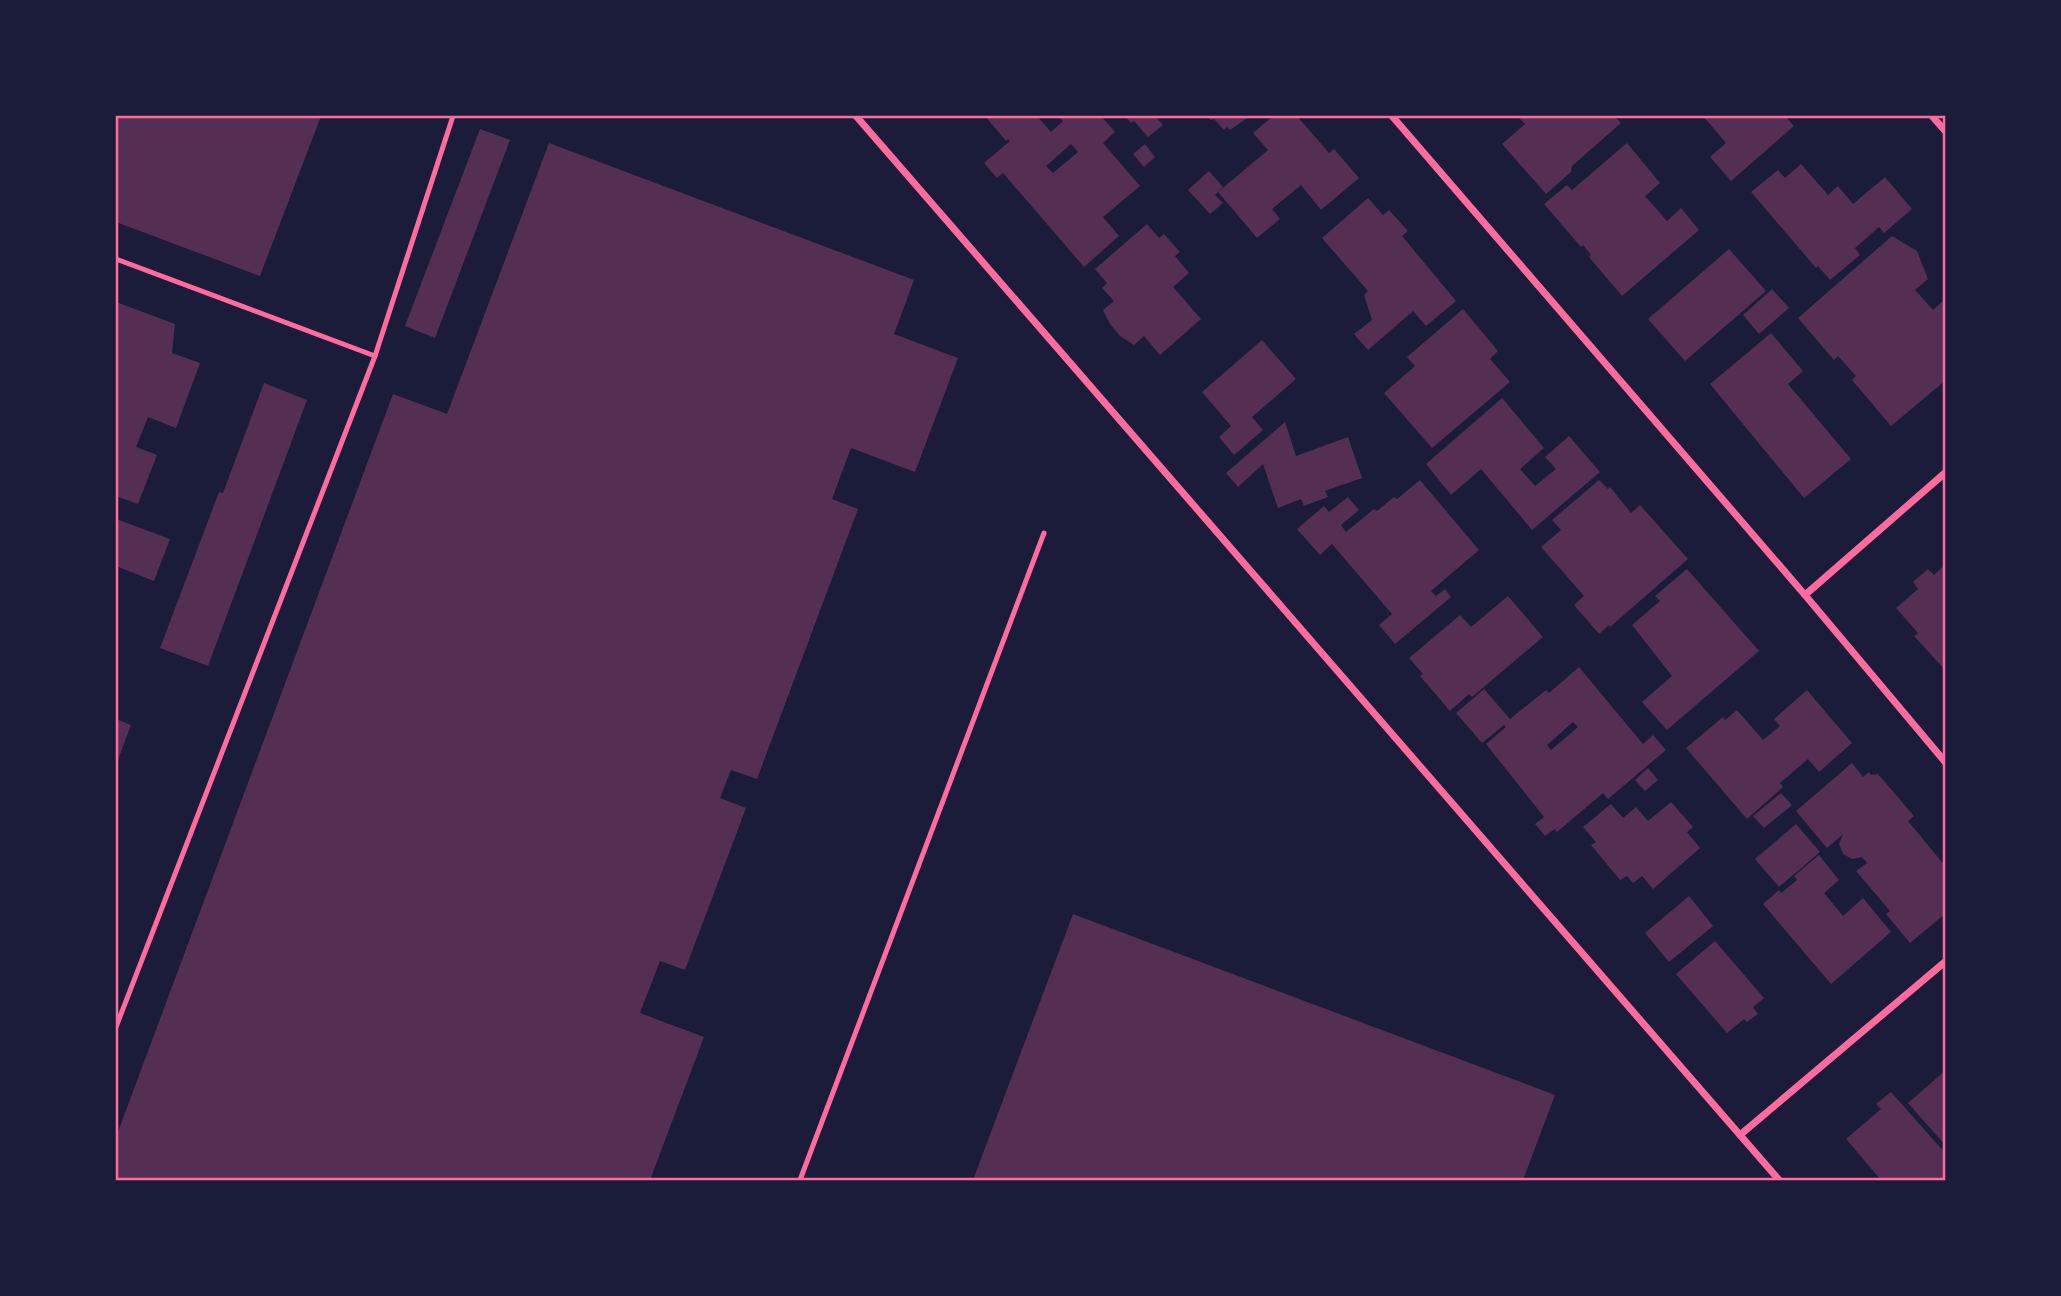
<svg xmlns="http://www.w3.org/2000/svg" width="2061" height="1296" viewBox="0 0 2061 1296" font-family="'Titillium Web',sans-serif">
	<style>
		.building { fill: #542f53; fill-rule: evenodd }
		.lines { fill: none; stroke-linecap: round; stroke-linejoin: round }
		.service { stroke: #ff6b9d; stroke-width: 5 }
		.minor { stroke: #ff6b9d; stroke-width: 7 }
		.neatline { fill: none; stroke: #ff6b9d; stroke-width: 2.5 }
	</style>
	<rect width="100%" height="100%" fill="#1b1b3a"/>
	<!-- building -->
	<g class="building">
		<polygon points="116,116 321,116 260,276 116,222"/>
		<path d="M985 116H1037L1051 132 1063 121 1058 116H1101L1115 132 1103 143 1140 186 1103 217 1119 236 1084 267 1003 173 997 178 984 163 1010 141 1008 139 1006 141ZM1071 144 1078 152 1053 173 1046 166Z"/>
		<polygon points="1125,116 1155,116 1163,125 1148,137 1134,121 1131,123"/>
		<polygon points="1207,116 1250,116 1230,130 1227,127 1224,130 1214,119 1211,120"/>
		<polygon points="1273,116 1297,116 1329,153 1334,149 1359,178 1321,210 1301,185 1272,209 1280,219 1257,238 1218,192 1268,150 1253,133"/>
		<polygon points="1517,116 1614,116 1621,123 1572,166 1571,172 1546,194 1502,144 1525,124"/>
		<polygon points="1703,116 1785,116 1794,126 1731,181 1710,157 1726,143"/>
		<polygon points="480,129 510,140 435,338 405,326"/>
		<polygon points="549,143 914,280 894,334 958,358 915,472 851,448 832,499 858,509 757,779 731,770 720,798 746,808 685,970 660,961 640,1013 704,1037 650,1180 116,1180 116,1137 393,394 447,414"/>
		<polygon points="1627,143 1660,183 1645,196 1667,221 1681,208 1699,230 1622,296 1589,257 1591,255 1583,245 1581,247 1544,204 1567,185 1572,190"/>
		<polygon points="1145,144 1155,157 1144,167 1133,154"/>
		<polygon points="1801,164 1828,195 1838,186 1853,204 1885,177 1912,209 1884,233 1879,227 1855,248 1860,255 1830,280 1818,266 1816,268 1751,192 1778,170 1785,178"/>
		<polygon points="1209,171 1223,187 1215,195 1223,203 1210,214 1188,190"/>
		<polygon points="1368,198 1383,215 1389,210 1408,231 1402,236 1456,301 1426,326 1413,311 1368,350 1354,334 1372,320 1364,295 1368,291 1322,238"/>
		<polygon points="1147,224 1159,238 1164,234 1180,252 1175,256 1189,273 1173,287 1201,319 1160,355 1144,336 1134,345 1120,336 1110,324 1103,310 1114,301 1102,288 1107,283 1095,269"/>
		<polygon points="1892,236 1917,251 1928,279 1915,290 1933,310 1944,300 1946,301 1946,380 1891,426 1852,380 1856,376 1838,356 1834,360 1798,318"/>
		<polygon points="1729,249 1766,291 1685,361 1648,319"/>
		<polygon points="1772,289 1789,308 1759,334 1743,315"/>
		<polygon points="116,302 175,324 172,353 200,363 176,428 148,417 136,447 157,455 138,504 116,496"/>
		<polygon points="1463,309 1498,351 1490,359 1510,382 1432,448 1384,393 1415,366 1407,357"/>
		<polygon points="1771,333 1803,371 1788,384 1851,459 1804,498 1710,384"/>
		<polygon points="1262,340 1296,379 1252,417 1263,430 1234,455 1219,437 1231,426 1202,392"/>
		<polygon points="264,383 307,400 208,666 160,648 219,492 223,493"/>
		<polygon points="1502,398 1544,448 1520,469 1535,486 1556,469 1545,457 1569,436 1600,472 1532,530 1481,469 1451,495 1426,464"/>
		<polygon points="1285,422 1296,456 1348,437 1362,478 1325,491 1328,497 1304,506 1301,499 1278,508 1263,464 1238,487 1226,473"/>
		<polygon points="1420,480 1479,550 1431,591 1436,596 1445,589 1451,597 1395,644 1379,625 1392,614 1332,544 1320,555 1297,529 1324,506 1329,512 1348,497 1359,510 1341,525 1346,532 1374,509 1377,511 1394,497 1397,499"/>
		<polygon points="1599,480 1608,489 1610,487 1631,513 1640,505 1688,559 1610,627 1609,625 1599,634 1574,605 1584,596 1541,547 1561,530 1552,520"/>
		<polygon points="116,519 170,539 154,581 116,566"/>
		<polygon points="1946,564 1946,671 1914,636 1918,633 1896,608 1918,589 1913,582 1928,569 1934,575"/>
		<polygon points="1687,569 1759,651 1667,730 1642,702 1672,676 1632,625 1660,601 1655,596"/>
		<polygon points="1508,596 1543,637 1472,697 1469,694 1450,711 1420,676 1423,674 1409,658 1460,615 1471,627"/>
		<path d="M1579 667 1643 744 1653 735 1666 750 1608 799 1603 793 1557 832 1555 829 1545 836 1535 824 1544 817 1486 744 1506 727 1504 725 1482 743 1456 713 1484 689 1510 719 1546 690 1549 693ZM1573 722 1578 727 1551 750 1547 745Z"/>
		<polygon points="1807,690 1852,743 1819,772 1808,759 1780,783 1783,787 1747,819 1686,748 1723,717 1725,720 1737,710 1763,740 1780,726 1774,719"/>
		<polygon points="116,719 131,725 116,765"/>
		<polygon points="1852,763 1863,777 1869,772 1871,775 1878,774 1914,816 1908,821 1946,867 1946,913 1910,943 1886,914 1890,911 1856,871 1867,863 1862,857 1852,859 1843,854 1839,844 1843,834 1827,848 1796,811"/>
		<polygon points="1648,768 1658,780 1645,791 1635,780"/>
		<polygon points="1781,793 1792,805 1764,828 1753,816"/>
		<polygon points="1671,802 1693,827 1687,832 1700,848 1653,889 1642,876 1633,883 1627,876 1620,880 1591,845 1596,842 1583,827 1611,804 1623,818 1636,807 1648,821"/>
		<polygon points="1796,824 1820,852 1779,887 1755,859"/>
		<polygon points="1819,855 1839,880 1824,893 1843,916 1863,898 1891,932 1831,984 1763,904 1779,890 1781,893 1797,880 1794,876"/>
		<polygon points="1689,896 1713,926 1669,962 1645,933"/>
		<polygon points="1073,914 1555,1095 1523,1180 973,1180"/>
		<polygon points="1715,941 1764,998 1753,1007 1758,1014 1747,1022 1744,1019 1727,1033 1676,974"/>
		<polygon points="1946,1070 1946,1146 1908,1103"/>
		<polygon points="1891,1092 1946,1154 1946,1180 1943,1180 1939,1177 1935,1180 1905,1180 1903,1179 1902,1180 1881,1180 1846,1139 1881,1109 1876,1104"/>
	</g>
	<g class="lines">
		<!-- service -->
		<g class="service">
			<polyline points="116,259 375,356"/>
			<polyline points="116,1027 375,356 453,116"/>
			<polyline points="800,1180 1044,533"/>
		</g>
		<!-- minor -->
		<g class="minor">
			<polyline points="856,116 1779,1180"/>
			<polyline points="1392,116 1805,595 1946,763"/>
			<polyline points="1932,116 1946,132"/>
			<polyline points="1805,595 1946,472"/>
			<polyline points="1740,1135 1946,961"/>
		</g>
	</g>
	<!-- border -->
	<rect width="2061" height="1296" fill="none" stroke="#1b1b3a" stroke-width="234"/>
	<rect x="117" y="117" width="1827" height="1062" class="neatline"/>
</svg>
